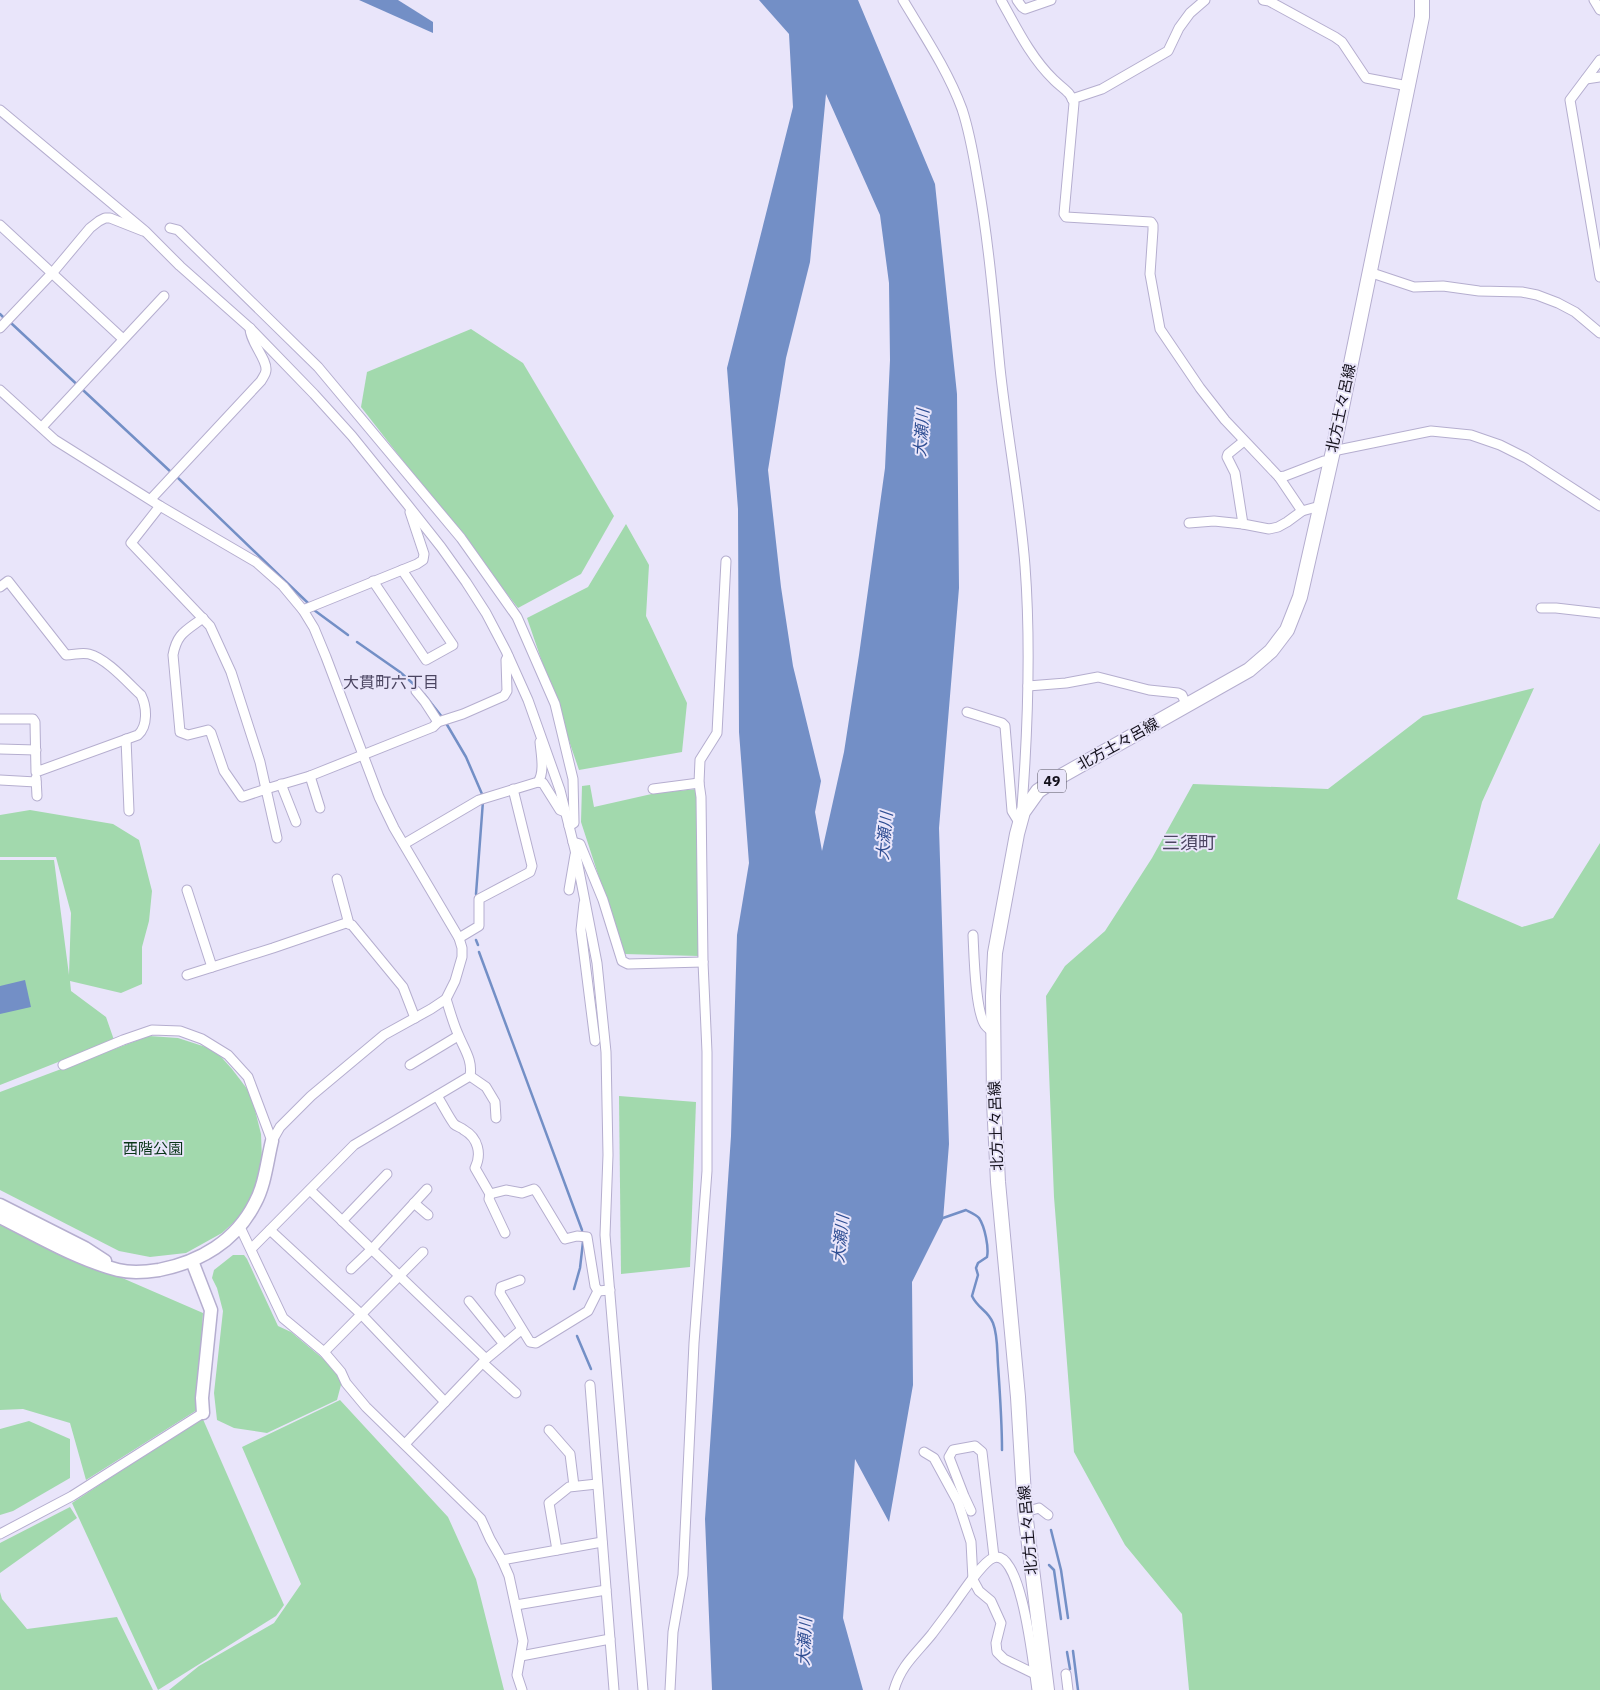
<svg xmlns="http://www.w3.org/2000/svg" width="1600" height="1690" viewBox="0 0 1600 1690" font-family="'IBM Plex Sans','Noto Sans JP',sans-serif">
	<style>
		.green { fill: #a2d9ad }
		.water { fill: #738fc6; fill-rule: evenodd }
		.lines { fill: none; stroke-linecap: round; stroke-linejoin: round }
		.stream { stroke: #738fc6; stroke-width: 2.5 }
		.street-casing { stroke: #b5aecf; stroke-width: 11 }
		.secondary-casing { stroke: #b5aecf; stroke-width: 15 }
		.primary-casing { stroke: #b5aecf; stroke-width: 16 }
		.street { stroke: #fff; stroke-width: 9 }
		.secondary { stroke: #fff; stroke-width: 12 }
		.primary { stroke: #fff; stroke-width: 14 }
		.labels { text-anchor: middle; stroke-width: 4; stroke-linejoin: round; paint-order: stroke }
		.shield { fill: #e9e5fa; stroke: #53505e; stroke-width: 1 }
		.shield-label { font-size: 14px; font-weight: bold; fill: #13101b }
		.street-label { font-size: 15px; fill: #13101b; stroke: #e9e5fa }
		.park-label { font-size: 15px; fill: #083517; stroke: #e9e5fa }
		.water-label { font-size: 16px; font-style: italic; fill: #2f4e93; stroke: #e9e5fa }
		.neighbourhood-label { font-size: 16px; fill: #4b4561; stroke: #e9e5fa }
		.quarter-label { font-size: 18px; fill: #4b4561; stroke: #e9e5fa }
	</style>
	<rect width="100%" height="100%" fill="#e9e5fa"/>
	<!-- green -->
	<g class="green">
		<polygon points="471,329 523,363 614,516 581,574 518,608 361,407 367,372"/>
		<polygon points="626,524 649,565 646,616 687,703 682,752 579,770 527,618 588,587"/>
		<polygon points="1534,688 1482,802 1457,899 1522,927 1553,918 1600,843 1600,1690 1189,1690 1182,1614 1125,1545 1074,1452 1054,1197 1046,996 1065,966 1105,931 1152,858 1193,784 1328,789 1423,716"/>
		<polygon points="590,785 594,807 656,793 697,789 699,956 624,954 581,822 582,786"/>
		<polygon points="30,810 113,824 139,840 152,891 149,921 142,947 142,984 121,993 70,981 71,991 106,1017 114,1040 0,1085 0,860 54,860 69,975 71,913 56,857 0,857 0,815"/>
		<polygon points="149,1036 178,1038 215,1050 232,1069 251,1094 261,1134 262,1160 258,1185 246,1211 222,1233 186,1253 150,1257 119,1251 0,1190 0,1092"/>
		<polygon points="619,1096 696,1102 690,1267 621,1274"/>
		<polygon points="0,1225 203,1313 197,1410 86,1480 70,1423 23,1409 0,1410"/>
		<polygon points="233,1255 244,1255 247,1259 278,1326 291,1332 333,1367 342,1381 337,1400 267,1433 234,1428 217,1420 214,1393 223,1311 217,1288 212,1278 214,1270"/>
		<polygon points="340,1400 448,1517 476,1579 504,1690 169,1690 199,1666 274,1623 301,1584 242,1447"/>
		<polygon points="202,1417 284,1605 276,1616 158,1690 72,1503"/>
		<polygon points="29,1421 70,1439 70,1478 13,1511 0,1515 0,1429"/>
		<polygon points="70,1507 77,1518 0,1573 0,1543"/>
		<polygon points="0,1592 2,1599 27,1629 117,1617 153,1690 0,1690"/>
	</g>
	<!-- water -->
	<g class="water">
		<polygon points="359,0 398,0 433,22 433,33"/>
		<path d="M759 0H858L935 184 957 394 959 588 939 828 949 1144 943 1220 912 1282 913 1385 889 1522 855 1459 843 1618 863 1690H712L705 1519 731 1136 737 935 749 863 739 732 738 509 727 368 793 107 789 34ZM826 94 880 215 889 283 890 360 885 468 859 655 844 752 822 851 815 812 821 781 793 666 781 587 768 470 786 358 810 262Z"/>
		<polygon points="25,980 31,1007 0,1014 0,986"/>
	</g>
	<g class="lines">
		<!-- stream -->
		<g class="stream">
			<polyline points="0,314 3,317"/>
			<polyline points="11,323 172,473"/>
			<polyline points="176,476 308,603"/>
			<polyline points="314,610 348,635"/>
			<polyline points="357,642 400,672 419,689"/>
			<polyline points="424,694 442,717"/>
			<polyline points="446,723 466,757 482,794"/>
			<polyline points="476,894 483,801"/>
			<polyline points="476,940 478,945"/>
			<polyline points="479,952 582,1230"/>
			<path d="M943 1218 966 1210C970 1212 977 1215 979 1218 985 1227 989 1248 987 1257L978 1263 976 1268 978 1275 972 1296C978 1309 988 1310 993 1323 998 1336 997 1351 998 1365 1000 1394 1002 1422 1002 1450"/>
			<polyline points="574,1289 580,1268 583,1242"/>
			<polyline points="577,1336 591,1369"/>
			<polyline points="1051,1530 1061,1570 1068,1618"/>
			<polyline points="1049,1565 1054,1570 1061,1619"/>
			<polyline points="1073,1651 1078,1690"/>
			<polyline points="1067,1652 1070,1669"/>
		</g>
		<defs>
			<g id="street">
				<path d="M903 0C924 35 948 71 962 109 970 133 974 158 978 182 989 244 994 306 1000 368 1007 434 1020 500 1025 566 1031 646 1028 727 1022 807L1023 811"/>
				<path d="M1001 0C1016 27 1031 58 1054 80 1062 88 1071 92 1074 103L1064 214 1066 217 1151 222 1153 225V230L1150 274 1160 329 1200 388 1225 420 1279 477 1285 476 1324 461 1330 462"/>
				<polyline points="1017,0 1022,7 1025,9 1051,0"/>
				<polyline points="1263,0 1269,1 1335,37 1342,42 1366,78 1408,86"/>
				<polyline points="1594,0 1600,10"/>
				<polyline points="1600,60 1570,100 1600,277"/>
				<polyline points="1586,79 1600,77"/>
				<polyline points="1072,99 1102,89 1168,51 1179,28 1190,13 1205,0"/>
				<polyline points="0,110 145,231 180,266 250,328 314,394 352,436 407,504 441,547 466,582 486,613 506,651 528,700 560,790 575,850 597,963 606,1052 608,1155 605,1235 643,1690"/>
				<polyline points="0,225 123,339"/>
				<polyline points="170,228 178,230 318,367 461,538 517,617 555,704 573,779 574,823 569,826"/>
				<polyline points="1369,272 1414,287 1443,286 1479,291 1522,292 1537,295 1558,303 1575,312 1600,333"/>
				<polyline points="0,328 54,271 90,228 99,221 105,218 110,218 143,231"/>
				<polyline points="0,390 55,440 160,506 256,562 283,586 303,610 314,628 326,657 379,797 394,828 459,938 462,948 462,957 455,981 446,999 431,1009 384,1035 311,1096 280,1127 272,1141"/>
				<polyline points="42,427 164,296"/>
				<polyline points="1333,451 1431,431 1471,435 1500,445 1526,458 1600,506"/>
				<polyline points="1279,477 1302,511"/>
				<path d="M151 499 261 381C263 377 266 374 266 370 267 359 250 342 250 328"/>
				<polyline points="160,506 131,543 210,626 231,672 260,762 266,789 310,776 433,727 438,722 463,714 504,696 507,691 506,660 508,656"/>
				<polyline points="1189,523 1214,521 1243,524 1269,529 1278,527 1287,522 1302,511 1320,506"/>
				<polyline points="1243,524 1235,473 1227,457 1228,454 1244,441"/>
				<polyline points="373,581 426,660 453,645 402,570"/>
				<path d="M0 587 8 581 66 655C74 655 81 652 89 654 106 658 128 683 141 695 147 707 148 726 138 735L36 772 35 722 33 719H0"/>
				<polyline points="1541,608 1556,608 1600,613"/>
				<polyline points="303,610 417,564 423,560 424,554 410,512"/>
				<path d="M203 618C186 631 177 633 173 655L180 732 188 735 208 730 211 733 224 771 242 797 266 789 277 838"/>
				<polyline points="1028,686 1066,683 1098,677 1149,690 1178,693 1182,695 1187,706"/>
				<polyline points="416,691 425,702 438,722"/>
				<polyline points="967,712 1002,723 1005,726 1012,811 1020,824"/>
				<polyline points="126,739 129,811"/>
				<polyline points="0,749 36,750"/>
				<polyline points="310,776 320,808"/>
				<polyline points="36,778 37,796"/>
				<polyline points="0,780 36,782"/>
				<polyline points="538,782 543,783 560,810 565,812"/>
				<polyline points="281,784 296,822"/>
				<polyline points="653,789 699,783"/>
				<polyline points="573,842 580,844 603,900 622,961 628,964 703,962"/>
				<path d="M404 844 479 800 538 782C545 772 541 754 540 742"/>
				<polyline points="337,879 349,924"/>
				<polyline points="187,890 212,967"/>
				<polyline points="569,890 575,855"/>
				<polyline points="584,903 581,930 595,1041"/>
				<path d="M973 935C974 954 975 1010 985 1025 987 1028 991 1030 993 1033"/>
				<polyline points="459,938 479,926 479,899 530,872 532,866 513,789"/>
				<polyline points="187,975 273,948 346,923 352,925 403,987 415,1018"/>
				<polyline points="63,1065 123,1040 152,1030 180,1031 202,1039 228,1055 248,1077 272,1141"/>
				<polyline points="410,1065 458,1036"/>
				<polyline points="470,1076 486,1087 495,1102 496,1118"/>
				<path d="M437 1096C443 1105 448 1116 454 1124 457 1127 461 1127 464 1130 478 1138 482 1154 475 1168L490 1194 489 1199 505 1233"/>
				<polyline points="310,1190 486,1359 405,1444"/>
				<polyline points="490,1194 506,1190 522,1193 534,1189 536,1191 565,1239 577,1236 587,1237 595,1286 598,1291 610,1290"/>
				<polyline points="414,1203 428,1215"/>
				<polyline points="342,1221 387,1174"/>
				<polyline points="240,1227 283,1318 324,1352 341,1372 346,1383 366,1407 481,1519 490,1539 502,1560 509,1576 523,1641 517,1675 522,1690"/>
				<polyline points="270,1230 362,1315 445,1402"/>
				<path d="M251 1249 354 1145 470 1076C473 1060 464 1049 458 1034 453 1023 450 1011 446 999"/>
				<polyline points="351,1269 372,1249 427,1189"/>
				<polyline points="520,1280 501,1287 500,1293 530,1342 536,1343 588,1311 598,1291"/>
				<polyline points="469,1301 503,1343"/>
				<polyline points="324,1352 423,1252"/>
				<polyline points="486,1359 521,1330"/>
				<polyline points="483,1363 516,1393"/>
				<polyline points="590,1385 614,1690"/>
				<polyline points="549,1430 570,1454 574,1486"/>
				<polyline points="924,1452 934,1458 958,1502 971,1542 973,1580 979,1591 991,1601 1001,1623 996,1643 997,1652 1004,1659 1039,1676"/>
				<polyline points="971,1511 964,1496 949,1457 953,1450 975,1446 982,1452 994,1557"/>
				<polyline points="1025,1512 1039,1508 1048,1515"/>
				<polyline points="0,1534 72,1496 203,1413"/>
				<polyline points="557,1550 549,1503 569,1487 597,1484"/>
				<polyline points="502,1560 602,1542"/>
				<polyline points="516,1605 606,1590"/>
				<polyline points="521,1656 610,1639"/>
				<polyline points="1066,1674 1068,1690"/>
				<polyline points="670,1690 673,1632 683,1575 694,1343 707,1171 707,1052 703,962 701,797 699,783 700,760 717,733 726,561"/>
				<path d="M894 1690C901 1665 916 1654 932 1634 938 1626 944 1618 950 1610 959 1598 981 1563 993 1558 1022 1546 1034 1672 1037 1690"/>
			</g>
			<g id="secondary">
				<polyline points="0,1205 85,1248 105,1261"/>
				<path d="M0 1217C38 1236 76 1259 118 1270 130 1273 146 1272 159 1270 200 1262 236 1241 255 1203 265 1185 267 1161 272 1141"/>
				<polyline points="192,1261 211,1310 202,1398 203,1413"/>
			</g>
			<polyline id="primary" points="1047,1690 1025,1512 1018,1397 998,1182 994,1102 993,996 995,953 1017,834 1023,812 1038,791 1056,779 1249,670 1271,651 1287,630 1300,597 1333,451 1422,17 1422,0"/>
		</defs>
		<!-- street casing -->
		<use href="#street" class="street-casing"/>
		<!-- secondary casing -->
		<use href="#secondary" class="secondary-casing"/>
		<!-- primary casing -->
		<use href="#primary" class="primary-casing"/>
		<!-- street -->
		<use href="#street" class="street"/>
		<!-- secondary -->
		<use href="#secondary" class="secondary"/>
		<!-- primary -->
		<use href="#primary" class="primary"/>
	</g>
	<g class="labels">
		<!-- shield labels -->
		<rect class="shield" x="1038" y="769.5" width="28" height="23" rx="4"/>
		<g class="shield-label">
			<text x="1052" y="786">49</text>
		</g>
		<!-- street labels -->
		<g class="street-label">
			<text transform="translate(1341 408) rotate(-78)" y="5">北方土々呂線</text>
			<text transform="translate(1118 744) rotate(-29)" y="5">北方土々呂線</text>
			<text transform="translate(996 1126) rotate(-92)" y="5">北方土々呂線</text>
			<text transform="translate(1028 1530) rotate(-95)" y="5">北方土々呂線</text>
		</g>
		<!-- park labels -->
		<g class="park-label">
			<text x="153" y="1154">西階公園</text>
		</g>
		<!-- water labels -->
		<g class="water-label">
			<text transform="translate(921 433) rotate(-86)" y="6">大瀬川</text>
			<text transform="translate(884 836) rotate(-85)" y="6">大瀬川</text>
			<text transform="translate(840 1239) rotate(-84)" y="6">大瀬川</text>
			<text transform="translate(804 1642) rotate(-87)" y="6">大瀬川</text>
		</g>
		<!-- neighbourhood labels -->
		<g class="neighbourhood-label">
			<text x="391" y="688">大貫町六丁目</text>
		</g>
		<!-- quarter labels -->
		<g class="quarter-label">
			<text x="1189" y="849">三須町</text>
		</g>
	</g>
</svg>
